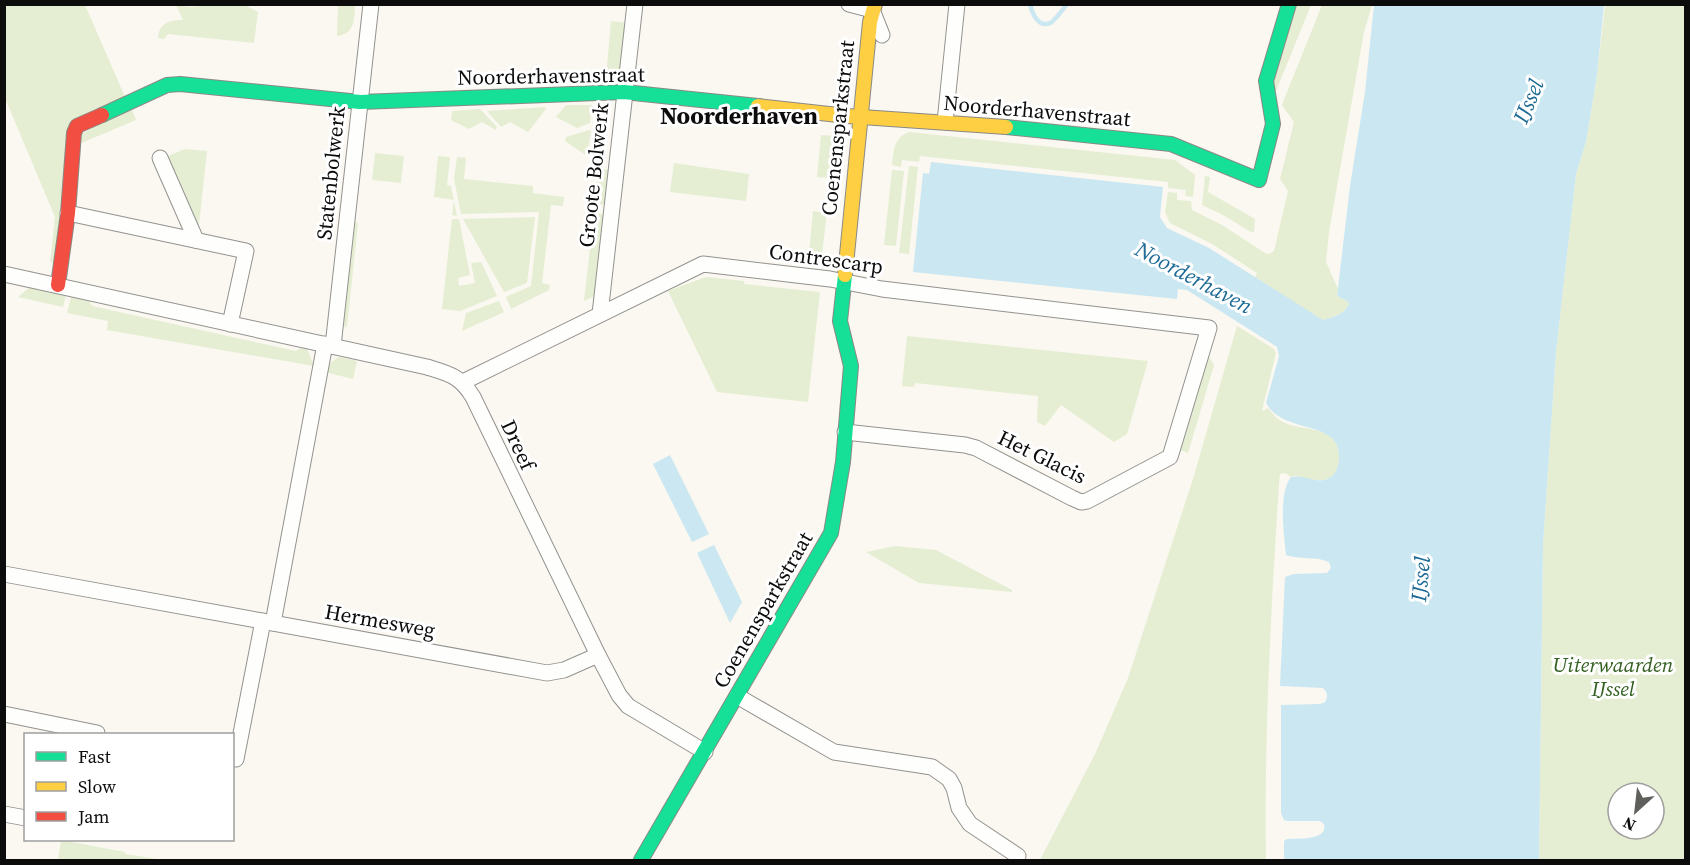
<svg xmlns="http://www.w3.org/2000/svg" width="1690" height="865" viewBox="0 0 1690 865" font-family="'Source Serif 4',serif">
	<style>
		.green { fill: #e5eed2; fill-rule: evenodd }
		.water { fill: #cae7f2 }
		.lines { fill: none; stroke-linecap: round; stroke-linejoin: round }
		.stream { stroke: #cae7f2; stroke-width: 4.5 }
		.street-casing { stroke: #93928f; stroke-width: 17 }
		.fast-casing { stroke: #8a8986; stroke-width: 16 }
		.slow-casing { stroke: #8a8986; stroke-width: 16 }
		.jam-casing { stroke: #8a8986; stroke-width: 16 }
		.street { stroke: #fefefd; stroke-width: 15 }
		.fast { stroke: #16e098; stroke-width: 14 }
		.slow { stroke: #ffcf43; stroke-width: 14 }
		.jam { stroke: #f24e42; stroke-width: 14 }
		.labels { text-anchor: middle; stroke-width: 6; stroke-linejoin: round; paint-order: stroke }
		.street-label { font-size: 21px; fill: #0c0c0c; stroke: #fff }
		.park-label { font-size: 21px; font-style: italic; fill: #336021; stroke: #fff }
		.water-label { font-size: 22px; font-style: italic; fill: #1e6b96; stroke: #fff }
		.quarter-label { font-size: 24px; font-weight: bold; fill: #0c0c0c; stroke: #fff }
	</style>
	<rect width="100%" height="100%" fill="#faf8f1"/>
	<!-- green -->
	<g class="green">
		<polygon points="4,5 85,5 125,97 80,117 55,263 50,262 55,217 5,98"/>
		<path d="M210 5H245L258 12 254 43 168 34 164 39 158 38C159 22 171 20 183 20L176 5 191 7Z"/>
		<path d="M338 5H355C354 19 355 34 337 36Z"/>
		<polygon points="1295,5 1311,5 1276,91 1271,81"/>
		<path d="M1322 5H1372L1364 32 1329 232 1326 262 1338 289 1337 296 1347 301 1349 304C1344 315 1333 316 1323 321L1255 277 1257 273 1212 244 1170 223 1165 212 1168 192 1177 193V200L1191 201 1192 210 1222 225 1265 253 1269 254 1274 251 1288 191 1280 179 1294 122 1282 105 1283 102Z"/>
		<path d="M1605 5H1685V860H1539L1543 544 1556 352 1576 174 1586 142 1597 75ZM1618 793H1654V829H1618Z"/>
		<polygon points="611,21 628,23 623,76 606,77"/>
		<polygon points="566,105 592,105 590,123 577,128 556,117"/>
		<polygon points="131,107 136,120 79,144 80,135"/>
		<polygon points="545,107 546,109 528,132 510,122 501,127 487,111"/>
		<polygon points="480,109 497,127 496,130 482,122 469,129 451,120 452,111"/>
		<polygon points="589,130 591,131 587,156 565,141 566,137"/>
		<path d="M909 132 1175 160 1195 175 1193 197 1185 196 1186 190 1168 188V182L920 156 919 162 902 160 901 167 892 165C894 151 893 138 909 132Z"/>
		<polygon points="821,135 835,136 830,178 817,177"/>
		<polygon points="185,149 207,151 198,234 163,158"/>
		<polygon points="375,153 404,156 401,183 372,180"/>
		<polygon points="438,156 450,157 447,185 451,186 457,216 452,215 454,200 434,197"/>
		<polygon points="457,157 466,158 464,179 533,186 533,193 564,197 563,206 551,205 542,283 550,285 549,290 511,309 506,297 531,286 539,212 461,214 454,179"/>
		<polygon points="674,163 749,174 746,201 670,192"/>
		<polygon points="909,166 918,167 909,254 899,253"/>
		<polygon points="598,169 612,170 609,205 595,204"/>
		<polygon points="892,170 904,171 896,246 884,245"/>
		<polygon points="1205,176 1210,177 1208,192 1255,219 1254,232 1251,232 1223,215 1202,205"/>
		<polygon points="813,211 827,213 822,254 809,253"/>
		<polygon points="594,213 607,215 599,294 584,301"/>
		<polygon points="535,217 527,283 504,292 463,219"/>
		<polygon points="452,219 459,219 470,275 458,278 459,286 475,283 471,263 481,262 497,296 460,311 442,309"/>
		<polygon points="354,222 358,223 347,327 342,326"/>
		<polygon points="706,277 744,281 744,284 820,292 808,402 717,392 668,291"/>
		<polygon points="30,287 66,295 63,307 18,297"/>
		<polygon points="71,297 89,301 92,306 296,351 301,348 307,349 314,366 107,330 108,321 67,313"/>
		<polygon points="499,301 504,312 462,331 466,313"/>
		<path d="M1237 326 1274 349 1276 353 1262 411 1268 408C1271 411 1274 416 1278 419 1299 435 1342 420 1339 461 1338 467 1336 473 1331 477 1322 484 1306 478 1295 476L1291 477 1285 473 1280 474 1279 484C1271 609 1264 735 1266 860H1040L1096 752 1128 678 1193 479Z"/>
		<polygon points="907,336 1148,361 1127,434 1114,442 1061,405 1045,426 1037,422 1038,396 915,383 914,387 902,386"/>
		<polygon points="1208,355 1214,365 1188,453 1178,449"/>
		<polygon points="339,357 357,361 353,379 325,372 326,366"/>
		<polygon points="895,546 936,550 1012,590 1012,592 919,583 866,552"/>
		<polygon points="61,840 125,852 125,854 163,860 58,860"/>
	</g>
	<!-- water -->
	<g class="water">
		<path d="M1374 5H1604L1597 75 1586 142 1576 174 1556 352 1543 544 1539 860H1284V841L1287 839C1298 838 1328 841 1324 824L1320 821H1288L1284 820 1281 813V705L1320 704 1325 702C1328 696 1328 693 1323 688L1280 686 1285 577 1294 574 1327 573 1331 568 1329 562C1316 556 1300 560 1286 555 1284 534 1278 494 1291 477 1304 474 1316 484 1327 479 1335 476 1338 468 1339 460 1343 418 1284 436 1266 403L1279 356 1277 347 1187 290 1178 289 1177 299 913 272 923 173 929 174 931 162 1163 187 1160 217 1167 228 1209 248 1323 320C1333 317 1344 315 1349 304L1347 301 1337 296 1350 186 1365 92Z"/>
		<polygon points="670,455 709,534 692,542 653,464"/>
		<polygon points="714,545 742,602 730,623 697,553"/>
	</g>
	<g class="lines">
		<!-- stream -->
		<path class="stream" d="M1030 4C1032 13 1038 28 1050 23 1053 22 1064 8 1067 4"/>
		<defs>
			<g id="street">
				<polyline points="849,4 872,10 882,35"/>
				<polyline points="945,122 957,4"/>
				<polyline points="160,158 196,240"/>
				<polyline points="68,213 246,251 230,324"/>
				<path d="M4 274 427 367C450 374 460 376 473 397L598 655"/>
				<polyline points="600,314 635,4"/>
				<polyline points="333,346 371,4"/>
				<polyline points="463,382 703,264 830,279 882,289 1209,328 1170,457 1087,501 1081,502 1072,498 976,448 965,445 845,432"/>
				<polyline points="4,574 547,673 564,670 598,655 619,695 628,706 705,752"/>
				<polyline points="273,623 325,344"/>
				<polyline points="737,696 834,752 932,767 949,779 954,788 959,808 970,824 1018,856"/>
				<polyline points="4,714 97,733 97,734"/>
				<polyline points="232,758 236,759 263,621"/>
				<polyline points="4,814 26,818"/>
			</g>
			<g id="fast">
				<polyline points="102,115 167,85 180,84 360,102 624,92 758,106"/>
				<polyline points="1006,127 1171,144 1259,180 1273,124 1266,81 1289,4"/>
				<polyline points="641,860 831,533 843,462 851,366 840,321 845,275"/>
			</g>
			<g id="slow">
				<polyline points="758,106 847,116 1006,127"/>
				<polyline points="845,275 870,22 875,4"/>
			</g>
			<polyline id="jam" points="58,285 68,213 74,133 77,126 102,115"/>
		</defs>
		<!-- street casing -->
		<use href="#street" class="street-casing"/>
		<!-- fast casing -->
		<use href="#fast" class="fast-casing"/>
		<!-- slow casing -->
		<use href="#slow" class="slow-casing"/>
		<!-- jam casing -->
		<use href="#jam" class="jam-casing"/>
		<!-- street -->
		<use href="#street" class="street"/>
		<!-- fast -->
		<use href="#fast" class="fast"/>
		<!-- slow -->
		<use href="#slow" class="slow"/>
		<!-- jam -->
		<use href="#jam" class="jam"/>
	</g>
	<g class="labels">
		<!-- street labels -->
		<g class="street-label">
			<text transform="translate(551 76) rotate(-1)" y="7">Noorderhavenstraat</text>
			<text transform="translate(1037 111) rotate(5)" y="7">Noorderhavenstraat</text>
			<text transform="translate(838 128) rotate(-84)" y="7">Coenensparkstraat</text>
			<text transform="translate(331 173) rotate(-84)" y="7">Statenbolwerk</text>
			<text transform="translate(594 175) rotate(-84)" y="7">Groote Bolwerk</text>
			<text transform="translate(826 259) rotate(8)" y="7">Contrescarp</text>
			<text transform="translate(518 445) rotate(65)" y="7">Dreef</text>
			<text transform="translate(1042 457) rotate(26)" y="7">Het Glacis</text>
			<text transform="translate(763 610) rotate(-60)" y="7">Coenensparkstraat</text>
			<text transform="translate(380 621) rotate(10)" y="7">Hermesweg</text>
		</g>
		<!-- park labels -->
		<g class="park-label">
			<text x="1613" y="672">Uiterwaarden<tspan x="1613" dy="24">IJssel</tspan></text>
		</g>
		<!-- water labels -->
		<g class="water-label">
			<text transform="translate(1528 101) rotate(-67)" y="8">IJssel</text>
			<text transform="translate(1194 277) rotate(28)" y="8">Noorderhaven</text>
			<text transform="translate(1420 579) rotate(-85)" y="8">IJssel</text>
		</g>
		<!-- quarter labels -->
		<g class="quarter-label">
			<text x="739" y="124">Noorderhaven</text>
		</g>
	</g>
	<!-- border -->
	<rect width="1690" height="865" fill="none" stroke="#0c0c0c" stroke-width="12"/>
	<!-- legend -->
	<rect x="24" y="733" width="210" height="108" fill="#ffffff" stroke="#9e9e9e" stroke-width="1.5"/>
	<rect x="36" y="752" width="30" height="9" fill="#16e098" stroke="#9e9e9e" stroke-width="1.5"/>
	<text x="78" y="763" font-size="18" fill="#0c0c0c">Fast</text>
	<rect x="36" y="782" width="30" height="9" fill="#ffcf43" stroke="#9e9e9e" stroke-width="1.5"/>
	<text x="78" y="793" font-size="18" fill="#0c0c0c">Slow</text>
	<rect x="36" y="812" width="30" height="9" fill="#f24e42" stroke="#9e9e9e" stroke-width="1.5"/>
	<text x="78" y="823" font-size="18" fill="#0c0c0c">Jam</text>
	<!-- north arrow -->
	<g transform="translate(1636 811) rotate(207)"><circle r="28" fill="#ffffff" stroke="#9e9e9e" stroke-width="1.5"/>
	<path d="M0-4.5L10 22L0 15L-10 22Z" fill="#5f5f5c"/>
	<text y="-9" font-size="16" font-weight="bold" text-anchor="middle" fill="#0c0c0c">N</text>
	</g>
</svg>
